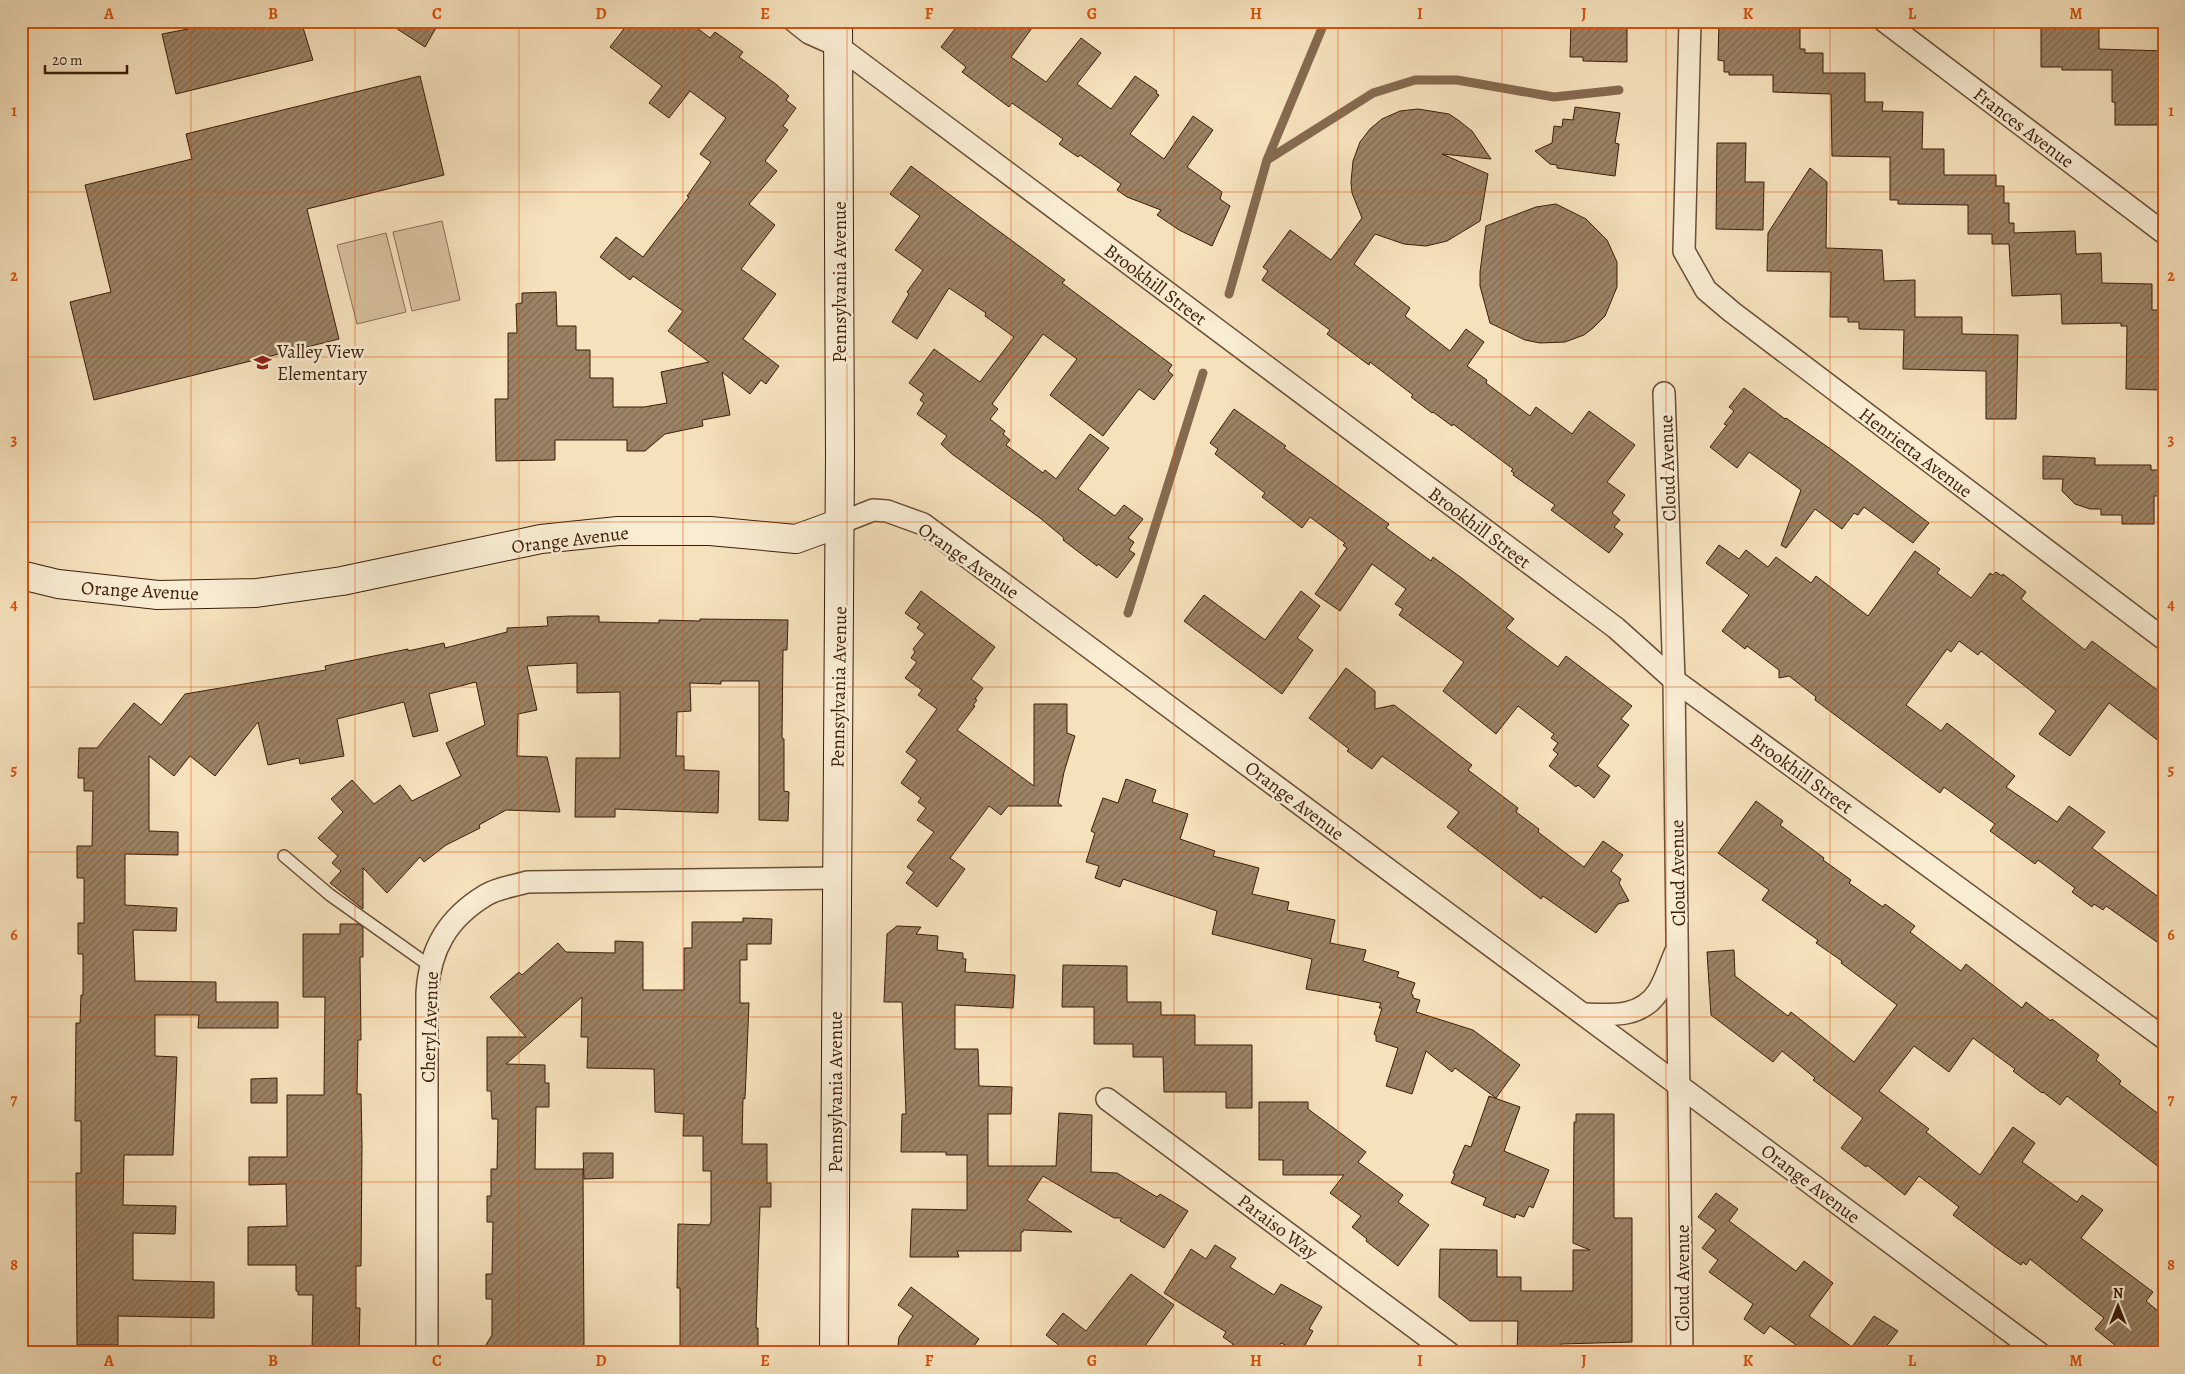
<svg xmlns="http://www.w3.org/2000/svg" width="2185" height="1374" viewBox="0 0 2185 1374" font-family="Alegreya,serif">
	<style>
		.park { fill: #d6c09d; stroke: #896e52 }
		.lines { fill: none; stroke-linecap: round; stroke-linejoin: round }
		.stream { stroke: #856a4f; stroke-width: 9 }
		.building { fill: url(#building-hatch); stroke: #3c1d08 }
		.lane-casing { stroke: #6a4e35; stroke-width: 14 }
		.street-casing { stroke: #6a4e35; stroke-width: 24 }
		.secondary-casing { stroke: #3c1d08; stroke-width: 30 }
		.lane { stroke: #f8ecd3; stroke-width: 11 }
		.street { stroke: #f8ecd3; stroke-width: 21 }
		.secondary { stroke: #f8ecd3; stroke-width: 28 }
		.grid { fill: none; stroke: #d7530c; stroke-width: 1; stroke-opacity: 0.55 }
		.labels { text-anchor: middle; stroke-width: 5; stroke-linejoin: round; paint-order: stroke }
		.street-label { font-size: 19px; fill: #3c1d08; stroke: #f8ecd3 }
		.poi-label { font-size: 19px; fill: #3c1d08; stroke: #f8ecd3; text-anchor: start }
		.neatline { fill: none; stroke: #d7530c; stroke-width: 2 }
		.grid-label { font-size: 16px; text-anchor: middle; font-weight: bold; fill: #d7530c }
	</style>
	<defs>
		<pattern id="building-hatch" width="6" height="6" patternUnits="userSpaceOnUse" patternTransform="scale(1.25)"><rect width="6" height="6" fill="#9c8366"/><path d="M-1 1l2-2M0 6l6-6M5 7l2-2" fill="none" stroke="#806b52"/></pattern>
	</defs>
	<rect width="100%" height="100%" fill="#f5e1bc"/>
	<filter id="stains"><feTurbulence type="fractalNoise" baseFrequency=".004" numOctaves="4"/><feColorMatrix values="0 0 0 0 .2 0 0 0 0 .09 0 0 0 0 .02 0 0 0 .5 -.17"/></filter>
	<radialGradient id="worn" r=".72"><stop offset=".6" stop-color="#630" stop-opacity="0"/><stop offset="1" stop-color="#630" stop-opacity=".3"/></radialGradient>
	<!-- park -->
	<g class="park">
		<polygon points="442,221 460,300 412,311 393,232"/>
		<polygon points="386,233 406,312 357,324 337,245"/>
	</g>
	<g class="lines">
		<!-- stream -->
		<g class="stream">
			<polyline points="1267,160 1373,93 1415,80 1457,80 1554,97 1619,90"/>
			<polyline points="1229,294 1267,160 1325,21"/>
			<polyline points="1128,613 1203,373"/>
		</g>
	</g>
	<!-- building -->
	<g class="building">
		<polygon points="186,21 301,21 313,60 176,94 162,34 188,29"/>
		<polygon points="385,21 440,21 425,47"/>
		<polygon points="630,21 688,21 710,38 715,32 743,52 739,57 777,85 789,96 786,100 796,108 783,126 788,130 765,161 777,171 749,204 775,225 741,269 776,294 743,339 779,366 766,384 761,380 750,394 722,372 730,415 702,420 703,426 665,434 645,451 627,451 627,440 555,440 555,460 496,461 495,399 508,399 508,333 517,333 516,304 522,303 522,293 556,292 557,326 576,326 576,350 590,350 590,378 613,378 613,407 644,407 667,403 661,372 709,362 668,331 683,311 633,276 630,280 600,257 616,237 643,257 689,197 687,196 711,162 700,154 726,118 690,91 669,118 649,103 662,86 610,47"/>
		<polygon points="961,21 1037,21 1011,57 1046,82 1081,38 1101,53 1077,84 1111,109 1135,76 1157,91 1156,93 1159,95 1130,134 1164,159 1193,116 1213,130 1187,167 1222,192 1220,199 1230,206 1212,246 1179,230 1157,215 1161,210 1127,197 1117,190 1121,184 1080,155 1078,157 1059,144 1063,139 1012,103 1009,107 962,72 966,67 941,47"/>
		<polygon points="1571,21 1627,21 1627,62 1583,61 1583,57 1570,57"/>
		<polygon points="1719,21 1800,22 1800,49 1805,49 1805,53 1823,53 1823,73 1865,73 1865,102 1883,102 1882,111 1923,112 1922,149 1944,149 1944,175 1996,175 1996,186 2004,186 2004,203 2009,203 2009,223 2014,223 2014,233 2075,231 2076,254 2101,253 2102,283 2152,284 2152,310 2164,310 2164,382 2160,382 2160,390 2126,389 2127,326 2121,326 2121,323 2062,324 2061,294 2012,296 2009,244 1992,244 1992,234 1968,234 1968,205 1898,204 1898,200 1890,200 1890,157 1832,156 1831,94 1773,92 1773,75 1729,75 1729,72 1724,72 1724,61 1718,60"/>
		<polygon points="2041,21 2099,21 2099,49 2164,51 2164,125 2115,125 2115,102 2112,102 2112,70 2062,70 2062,67 2041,67"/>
		<polygon points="420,76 444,175 307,209 339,339 94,400 70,302 111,292 85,185 192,159 186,134"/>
		<polygon points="1575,107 1620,113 1615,143 1619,144 1615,176 1557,168 1557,165 1550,164 1535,151 1552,143 1554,126 1562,127 1563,119 1573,120"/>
		<polygon points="1418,109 1449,114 1458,120 1472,131 1491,159 1442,154 1488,174 1480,221 1447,241 1426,246 1404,244 1375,234 1354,264 1410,308 1405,316 1450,351 1466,329 1484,342 1467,366 1487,380 1486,383 1530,416 1536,407 1572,434 1589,411 1635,445 1607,482 1625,495 1612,513 1620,520 1614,527 1623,534 1609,553 1551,510 1555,505 1513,475 1514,473 1511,471 1513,469 1453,424 1452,426 1433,412 1432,413 1411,397 1413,395 1370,362 1369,365 1327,334 1330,330 1262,280 1268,271 1263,267 1290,230 1331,260 1362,218 1352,193 1351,182 1353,161 1360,142 1370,129 1382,119 1400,111"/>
		<polygon points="1717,143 1746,143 1745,182 1764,182 1763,230 1716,229"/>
		<polygon points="911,166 1065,280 1062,283 1172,365 1168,371 1173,375 1154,400 1139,389 1103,436 1050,395 1077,359 1043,334 992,404 998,409 990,419 1005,431 1003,434 1010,440 1006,445 1043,473 1045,470 1056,479 1090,434 1109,448 1078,489 1115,516 1124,505 1143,519 1128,538 1134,542 1129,550 1135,554 1117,578 1098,564 1097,566 1063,540 1064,538 1040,518 952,454 941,444 947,436 917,414 924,403 920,400 924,394 909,383 934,349 980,382 1014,337 985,316 986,313 949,288 917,339 892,322 909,294 907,292 923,270 895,250 920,216 890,194"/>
		<polygon points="1810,168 1827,182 1826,248 1882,250 1884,281 1915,280 1915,317 1962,317 1962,334 2018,335 2016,419 1986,419 1986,371 1903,369 1904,330 1859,329 1859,322 1848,322 1848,317 1830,317 1831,272 1767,271 1768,233"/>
		<polygon points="1556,204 1586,219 1607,240 1617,262 1617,287 1605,316 1593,328 1584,335 1565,342 1540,343 1525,340 1490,323 1480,286 1480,272 1486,226 1536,207"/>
		<polygon points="1744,388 1785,419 1786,418 1832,450 1929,523 1913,543 1864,507 1858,515 1854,513 1842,529 1815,509 1786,548 1781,545 1801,490 1749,452 1737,468 1710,447 1727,425 1724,424 1734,411 1729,407"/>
		<polygon points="1234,409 1286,446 1284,448 1389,524 1386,528 1431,561 1433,557 1463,579 1514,619 1506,628 1558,667 1566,656 1632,706 1621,719 1629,725 1597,766 1610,776 1594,798 1578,785 1576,787 1549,766 1558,754 1553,750 1558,743 1551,738 1554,734 1518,706 1496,734 1443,691 1464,662 1399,615 1403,609 1395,604 1406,589 1372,564 1340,611 1315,594 1347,548 1343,545 1345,543 1310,517 1302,528 1262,497 1265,493 1215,454 1218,449 1210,443"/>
		<polygon points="2043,456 2095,458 2095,465 2151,465 2151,470 2164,470 2164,496 2154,496 2154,524 2122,524 2122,515 2101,515 2101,509 2090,509 2075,504 2062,491 2063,479 2043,479"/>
		<polygon points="1719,545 1739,559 1746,550 1768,567 1776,557 1811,583 1816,576 1868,616 1915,551 1940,569 1937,573 1971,598 1990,573 1993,575 1996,572 2002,576 2003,574 2026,592 2021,599 2085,650 2092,641 2164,695 2164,745 2109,703 2070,756 2039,734 2056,711 1981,651 1978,655 1959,641 1951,652 1947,649 1906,705 1941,731 1947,723 2015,776 2006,787 2057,822 2069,806 2105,832 2092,848 2164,901 2164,947 2106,906 2103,910 2094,904 2092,907 2072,892 2075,888 2038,860 2035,864 1990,831 1995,824 1944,787 1940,793 1815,700 1816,697 1789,676 1779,678 1779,670 1747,646 1745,649 1722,631 1749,595 1706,563"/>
		<polygon points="921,591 995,647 971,679 983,688 975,699 977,700 973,705 975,706 957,730 1034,786 1034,704 1067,704 1067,733 1075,736 1064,772 1058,803 1062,806 1008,806 1001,815 989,806 950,858 965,869 937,907 906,883 914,872 907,867 934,832 917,820 926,808 918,802 921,798 901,783 917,760 906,752 937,709 918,695 922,690 905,678 917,662 911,658 915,652 913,649 925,634 917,628 920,624 905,613"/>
		<polygon points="1301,591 1320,606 1297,638 1313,650 1282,694 1184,621 1204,595 1265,640"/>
		<polygon points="570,616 599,616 599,622 659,623 659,620 700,621 700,619 788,620 787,650 783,650 782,738 784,739 784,791 789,792 788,821 759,820 759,681 721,681 721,684 690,683 691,711 677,712 676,756 684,756 684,770 719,771 718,813 615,809 615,817 575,817 576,758 620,758 620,692 577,693 577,663 527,666 537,710 518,714 517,756 547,757 560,812 506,810 479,825 480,828 446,845 424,862 420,857 387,893 363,868 363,909 330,883 341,871 332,863 338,856 318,838 343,812 331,799 352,780 374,804 400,785 412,801 461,776 446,743 485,725 476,682 429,694 438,731 413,737 404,702 337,719 344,756 300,764 299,758 268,765 258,722 215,776 190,756 174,776 149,756 149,831 178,832 178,855 125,854 125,905 177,908 176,931 133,930 135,981 216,982 216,1002 278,1002 278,1028 198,1028 199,1015 155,1015 155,1056 177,1057 173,1155 124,1155 123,1205 176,1206 175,1234 133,1233 133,1280 214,1282 214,1318 118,1316 118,1345 77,1345 76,1173 81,1173 81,1121 75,1121 76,1023 80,1023 81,995 83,995 83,954 78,954 78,923 84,923 84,878 77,878 77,846 92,846 93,791 84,791 84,778 78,778 79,748 97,748 134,703 161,725 185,694 326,670 325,666 408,649 408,651 444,643 445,648 507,632 507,628 548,626 547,617"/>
		<polygon points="1346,668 1375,691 1375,709 1394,705 1406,714 1472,765 1468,770 1518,808 1516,812 1539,829 1538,832 1584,867 1603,841 1623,855 1611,871 1621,879 1619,883 1629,901 1618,904 1596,933 1543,896 1541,899 1447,827 1459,812 1382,756 1372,769 1347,751 1349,749 1309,718"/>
		<polygon points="1126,779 1156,790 1152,802 1188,814 1180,839 1215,851 1213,856 1259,868 1252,894 1289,902 1287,910 1335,920 1330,943 1366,950 1363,961 1399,972 1397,977 1415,983 1411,994 1413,995 1413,998 1420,1000 1416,1012 1473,1030 1520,1065 1496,1098 1455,1068 1452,1072 1426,1051 1412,1094 1386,1086 1398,1048 1376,1041 1376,1035 1374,1034 1382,1008 1379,1008 1381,1003 1306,989 1312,959 1212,934 1217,911 1123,879 1120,887 1095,878 1099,866 1086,862 1095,833 1091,831 1103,798 1118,803"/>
		<polygon points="1756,801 1783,821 1780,825 1824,858 1823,860 1851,880 1849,883 1883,907 1885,904 1915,926 1910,932 1961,971 1966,964 2022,1008 2026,1002 2051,1021 2052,1019 2099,1055 2096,1060 2121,1081 2119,1084 2164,1118 2164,1171 2067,1096 2060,1105 2043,1092 2042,1093 2013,1071 2015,1069 1973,1038 1949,1072 1914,1046 1879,1091 1929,1129 1926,1132 1980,1175 2013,1127 2035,1143 2022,1162 2077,1202 2082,1195 2103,1210 2081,1238 2153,1292 2146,1301 2164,1316 2164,1353 2125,1353 2095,1329 2104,1318 2030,1259 2026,1265 2023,1262 2021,1265 2002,1252 1953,1215 1959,1207 1919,1176 1905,1195 1867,1165 1866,1167 1841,1148 1863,1118 1813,1080 1815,1078 1782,1051 1773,1062 1711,1015 1707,952 1734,950 1735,976 1788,1016 1791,1012 1854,1062 1897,1005 1841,963 1842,961 1816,943 1818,940 1762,900 1769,890 1718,853"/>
		<polygon points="743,918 772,919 771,944 747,944 747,960 740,960 740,1003 749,1003 745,1099 743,1098 742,1144 767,1144 767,1183 771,1183 771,1207 760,1207 756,1328 758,1328 758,1353 680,1353 680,1288 677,1288 678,1224 709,1225 711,1222 711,1171 703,1171 703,1136 683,1136 684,1114 655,1112 654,1069 587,1068 588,1037 581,1037 582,997 506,1064 545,1065 545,1083 549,1083 549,1107 536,1107 535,1169 583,1169 584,1347 524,1347 524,1353 481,1353 492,1335 492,1299 486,1299 486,1274 492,1274 493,1222 487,1222 487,1196 491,1196 491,1169 497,1169 498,1119 492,1119 491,1091 487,1091 487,1037 526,1037 490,997 519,972 522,975 558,943 566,952 615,953 615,941 643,942 643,990 684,990 684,948 692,948 692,922 743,922"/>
		<polygon points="340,924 358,924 363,927 363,957 360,957 361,1040 358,1040 357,1094 361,1094 362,1147 361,1266 356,1266 356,1308 360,1308 359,1353 312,1353 313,1295 298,1295 298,1291 296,1291 296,1265 248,1265 248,1227 287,1226 286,1184 249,1185 249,1157 287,1157 287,1095 324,1095 325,997 303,997 303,934 340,934"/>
		<polygon points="897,926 921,927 916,934 938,936 937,950 963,953 963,959 966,959 965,972 1015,975 1013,1008 955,1005 955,1049 978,1049 979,1086 1012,1087 1011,1114 988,1114 988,1166 1056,1166 1059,1113 1092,1115 1091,1172 1117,1173 1157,1197 1160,1194 1188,1211 1164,1248 1120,1221 1122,1218 1114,1218 1043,1176 1027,1200 1072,1232 1023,1230 1023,1232 1021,1232 1021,1251 957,1251 959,1257 910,1257 912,1209 967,1210 967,1155 946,1155 946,1152 901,1152 902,1114 906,1114 902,1002 884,1002 887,934"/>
		<polygon points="1063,965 1127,966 1127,1002 1161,1002 1161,1015 1195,1015 1195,1045 1252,1045 1252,1108 1226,1108 1226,1092 1164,1092 1163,1057 1133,1057 1133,1044 1094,1044 1094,1007 1062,1007"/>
		<polygon points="277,1078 277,1103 251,1103 251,1079"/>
		<polygon points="1489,1096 1520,1107 1504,1151 1549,1170 1533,1208 1529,1206 1524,1217 1516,1214 1515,1218 1483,1205 1486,1198 1451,1183 1455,1174 1453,1173 1465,1145 1471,1147"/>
		<polygon points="1259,1102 1308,1102 1308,1109 1366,1152 1358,1162 1403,1195 1398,1202 1429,1225 1398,1266 1366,1241 1367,1239 1352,1227 1361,1216 1330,1193 1344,1175 1283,1175 1283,1160 1259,1160"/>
		<polygon points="1576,1114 1614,1114 1614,1218 1632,1218 1632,1342 1561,1344 1561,1353 1517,1353 1518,1321 1470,1321 1439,1297 1440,1249 1497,1250 1497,1277 1521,1277 1521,1291 1573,1291 1573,1250 1590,1250 1573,1243 1574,1122 1576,1122"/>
		<polygon points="583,1153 613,1153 613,1178 584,1179"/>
		<polygon points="1716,1193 1738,1209 1729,1221 1796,1271 1804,1261 1833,1283 1809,1316 1852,1347 1874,1316 1898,1331 1881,1353 1807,1353 1770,1326 1764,1334 1744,1319 1753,1304 1709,1272 1718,1260 1702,1248 1716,1230 1698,1217"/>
		<polygon points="1215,1245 1236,1258 1230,1267 1274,1295 1281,1284 1322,1307 1309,1329 1313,1331 1301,1352 1281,1343 1275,1353 1228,1353 1233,1344 1223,1337 1226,1332 1164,1293 1191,1249 1206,1259"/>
		<polygon points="1131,1274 1174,1305 1140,1353 1069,1353 1046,1335 1063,1313 1086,1331"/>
		<polygon points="911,1287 979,1339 969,1353 897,1353 899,1337 913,1316 898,1305"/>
	</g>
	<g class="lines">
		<defs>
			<polyline id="lane" points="284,856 330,895 430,966"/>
			<g id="street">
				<polyline points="794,21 809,33 838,46 1616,628 1674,680 2164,1038"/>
				<polyline points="1690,21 1684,251 1706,290 1732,312 2164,639"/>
				<polyline points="1884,21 2164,233"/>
				<polyline points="1664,393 1674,680 1682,1353"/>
				<polyline points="840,523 873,510 887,511 923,524 2039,1353"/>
				<path d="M1584 1014C1611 1015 1641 1018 1658 992 1665 981 1670 965 1675 953"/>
				<polyline points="1107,1099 1449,1353"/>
				<path d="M427 1353V993C430 948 448 918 486 895 498 888 514 886 527 882L836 878"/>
			</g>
			<g id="secondary">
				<polyline points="21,575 58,584 158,595 256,593 342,581 541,539 618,531 710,531 796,539 840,523"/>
				<polyline points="834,1353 840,455 838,21"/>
			</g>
		</defs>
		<!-- lane casing -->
		<use href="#lane" class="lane-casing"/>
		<!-- street casing -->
		<use href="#street" class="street-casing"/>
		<!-- secondary casing -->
		<use href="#secondary" class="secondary-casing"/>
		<!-- lane -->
		<use href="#lane" class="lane"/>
		<!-- street -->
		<use href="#street" class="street"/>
		<!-- secondary -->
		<use href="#secondary" class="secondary"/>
	</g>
	<!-- grid -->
	<path class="grid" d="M191 21V1353M355 21V1353M519 21V1353M683 21V1353M847 21V1353M1011 21V1353M1174 21V1353M1338 21V1353M1502 21V1353M1666 21V1353M1830 21V1353M1994 21V1353M21 192H2164M21 357H2164M21 522H2164M21 687H2164M21 852H2164M21 1017H2164M21 1182H2164"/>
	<!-- icons -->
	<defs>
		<symbol id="school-bare" viewBox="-9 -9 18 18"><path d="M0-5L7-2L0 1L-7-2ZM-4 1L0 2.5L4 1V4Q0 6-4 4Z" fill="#8f2418" stroke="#f8ecd3" stroke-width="2.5" paint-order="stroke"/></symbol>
	</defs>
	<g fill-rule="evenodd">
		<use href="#school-bare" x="250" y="350" width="25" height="25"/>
	</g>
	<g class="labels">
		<!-- street labels -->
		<g class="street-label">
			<text transform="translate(2024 127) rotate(37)" y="7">Frances Avenue</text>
			<text transform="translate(839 282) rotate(-90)" y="7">Pennsylvania Avenue</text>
			<text transform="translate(1156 284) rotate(37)" y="7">Brookhill Street</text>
			<text transform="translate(1916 452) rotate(37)" y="7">Henrietta Avenue</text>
			<text transform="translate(1667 468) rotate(-92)" y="7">Cloud Avenue</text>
			<text transform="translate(1480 527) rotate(37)" y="7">Brookhill Street</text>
			<text transform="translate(570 539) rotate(-7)" y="7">Orange Avenue</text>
			<text transform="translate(969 560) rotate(35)" y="7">Orange Avenue</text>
			<text transform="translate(140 590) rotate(3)" y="7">Orange Avenue</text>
			<text transform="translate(838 687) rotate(-89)" y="7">Pennsylvania Avenue</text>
			<text transform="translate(1802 773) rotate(36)" y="7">Brookhill Street</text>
			<text transform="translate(1295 800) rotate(37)" y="7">Orange Avenue</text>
			<text transform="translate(1677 873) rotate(-91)" y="7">Cloud Avenue</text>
			<text transform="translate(429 1027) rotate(-88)" y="7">Cheryl Avenue</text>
			<text transform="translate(835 1092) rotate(-90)" y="7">Pennsylvania Avenue</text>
			<text transform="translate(1811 1183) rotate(37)" y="7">Orange Avenue</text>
			<text transform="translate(1278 1226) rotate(37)" y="7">Paraiso Way</text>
			<text transform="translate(1682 1278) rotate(-90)" y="7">Cloud Avenue</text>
		</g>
		<!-- poi labels -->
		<g class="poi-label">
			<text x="277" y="358">Valley View<tspan x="277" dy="22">Elementary</tspan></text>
		</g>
	</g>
	<!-- margin -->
	<rect width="2185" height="1374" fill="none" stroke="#f5e1bc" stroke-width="55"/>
	<!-- north arrow -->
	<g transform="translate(2118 1306)" stroke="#f8ecd3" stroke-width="4" paint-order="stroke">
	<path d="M0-4L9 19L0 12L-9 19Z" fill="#3c1d08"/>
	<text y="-8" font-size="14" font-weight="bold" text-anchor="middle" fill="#3c1d08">N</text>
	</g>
	<!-- scale -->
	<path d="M45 65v8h82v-8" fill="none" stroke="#3c1d08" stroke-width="2.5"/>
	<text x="52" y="65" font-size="15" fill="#3c1d08" stroke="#f8ecd3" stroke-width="4" paint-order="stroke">20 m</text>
	<rect x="28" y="28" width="2130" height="1318" class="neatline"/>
	<g class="grid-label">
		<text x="109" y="19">A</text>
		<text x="273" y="19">B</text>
		<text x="437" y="19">C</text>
		<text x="601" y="19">D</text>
		<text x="765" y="19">E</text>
		<text x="929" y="19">F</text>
		<text x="1092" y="19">G</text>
		<text x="1256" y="19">H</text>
		<text x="1420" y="19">I</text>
		<text x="1584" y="19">J</text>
		<text x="1748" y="19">K</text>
		<text x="1912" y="19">L</text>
		<text x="2076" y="19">M</text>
		<text x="14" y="116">1</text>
		<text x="2171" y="116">1</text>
		<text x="14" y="281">2</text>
		<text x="2171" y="281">2</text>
		<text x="14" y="445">3</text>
		<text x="2171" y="445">3</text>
		<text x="14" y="610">4</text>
		<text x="2171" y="610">4</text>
		<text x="14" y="775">5</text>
		<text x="2171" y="775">5</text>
		<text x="14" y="940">6</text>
		<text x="2171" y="940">6</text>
		<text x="14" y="1105">7</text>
		<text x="2171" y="1105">7</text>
		<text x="14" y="1270">8</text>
		<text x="2171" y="1270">8</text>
		<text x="109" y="1366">A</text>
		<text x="273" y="1366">B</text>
		<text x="437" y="1366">C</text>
		<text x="601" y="1366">D</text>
		<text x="765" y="1366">E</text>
		<text x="929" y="1366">F</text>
		<text x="1092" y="1366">G</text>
		<text x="1256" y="1366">H</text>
		<text x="1420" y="1366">I</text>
		<text x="1584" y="1366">J</text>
		<text x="1748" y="1366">K</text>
		<text x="1912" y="1366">L</text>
		<text x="2076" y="1366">M</text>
	</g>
	<rect width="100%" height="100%" filter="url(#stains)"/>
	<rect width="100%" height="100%" fill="url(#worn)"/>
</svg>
